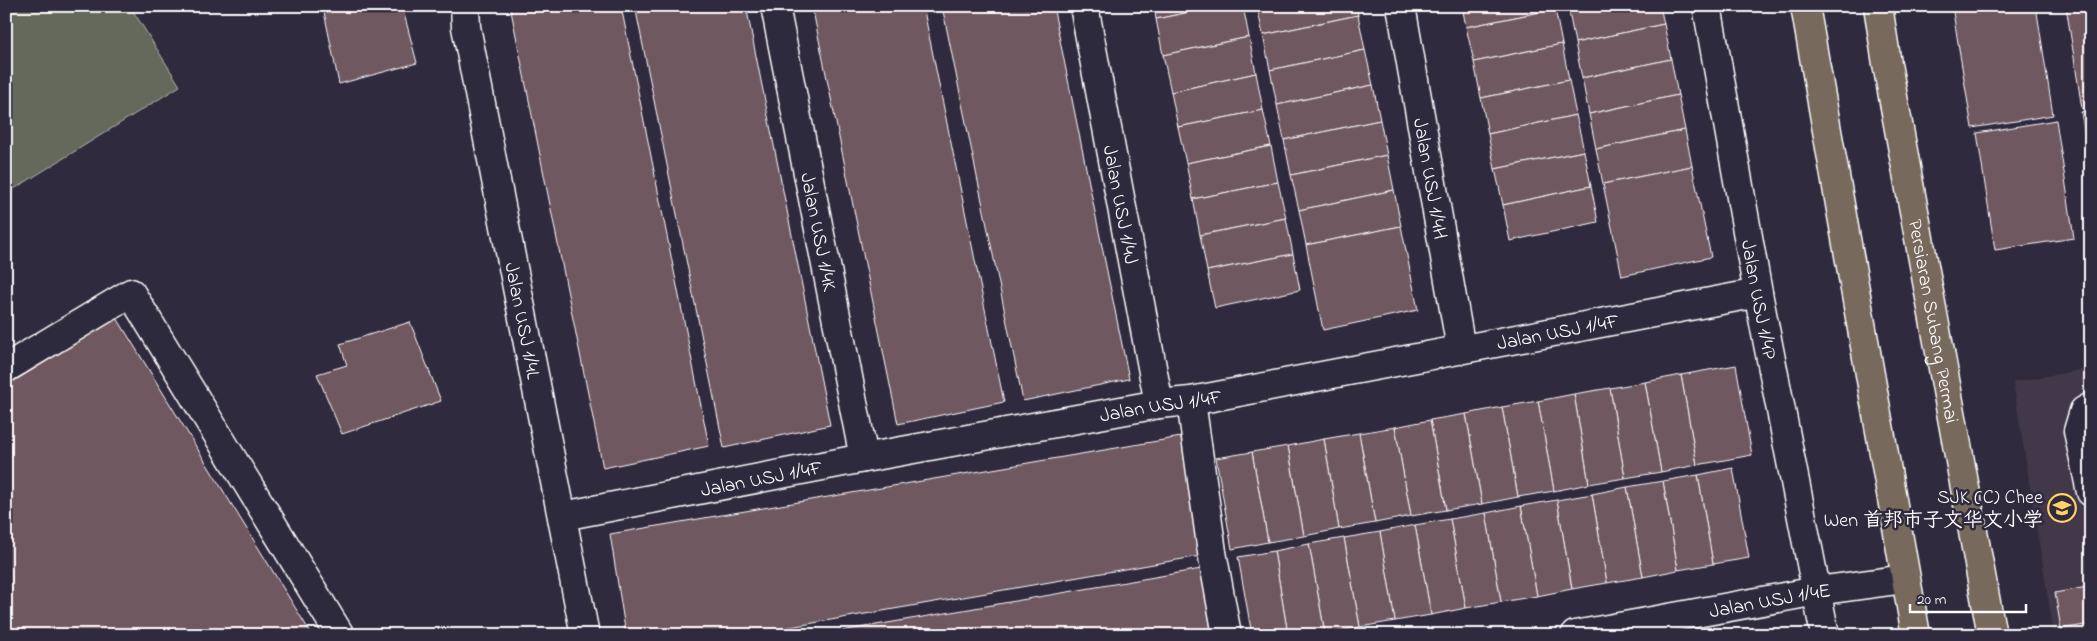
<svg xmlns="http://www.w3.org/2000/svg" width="2097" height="641" viewBox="0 0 2097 641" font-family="'Indie Flower','LXGW WenKai TC',sans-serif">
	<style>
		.built { fill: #423848 }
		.green { fill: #65695b; stroke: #b2b4ad }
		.building { fill: #6f5861; stroke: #fff }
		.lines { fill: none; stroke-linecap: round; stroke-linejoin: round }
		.minor-casing { stroke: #fff; stroke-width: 31 }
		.major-casing { stroke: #fff; stroke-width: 31 }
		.minor { stroke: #2f2a3d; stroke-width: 28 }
		.major { stroke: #77695c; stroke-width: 28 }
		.labels { text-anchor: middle; stroke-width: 5; stroke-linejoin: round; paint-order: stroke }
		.street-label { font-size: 20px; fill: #fff; stroke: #2f2a3d }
		.poi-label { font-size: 20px; fill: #fff; stroke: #2f2a3d; text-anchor: end }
	</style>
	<rect width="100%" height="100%" fill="#2f2a3d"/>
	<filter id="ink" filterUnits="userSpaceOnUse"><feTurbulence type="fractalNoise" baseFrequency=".02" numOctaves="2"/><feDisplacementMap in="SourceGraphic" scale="10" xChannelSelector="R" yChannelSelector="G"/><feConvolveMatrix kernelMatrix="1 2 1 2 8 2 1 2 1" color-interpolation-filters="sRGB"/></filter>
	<g filter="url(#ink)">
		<!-- built -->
		<polygon class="built" points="2091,368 2091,635 2054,635 2013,382"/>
		<!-- green -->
		<polygon class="green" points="6,6 130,6 180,86 6,194"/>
		<!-- building -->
		<g class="building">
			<polygon points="328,6 402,6 417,63 339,84 323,7"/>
			<polygon points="510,6 621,6 709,446 603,468"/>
			<polygon points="635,6 746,6 830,425 724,448"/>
			<polygon points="812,6 923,6 1004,402 898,424"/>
			<polygon points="942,6 1053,6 1129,379 1023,401"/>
			<polygon points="1154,6 1219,6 1156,19"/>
			<polygon points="1219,6 1243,6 1249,37 1163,55 1156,19"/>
			<polygon points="1257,6 1356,6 1358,15 1263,35"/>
			<polygon points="1462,6 1554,6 1555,9 1466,27"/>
			<polygon points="1573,6 1660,6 1664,24 1575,43 1568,7"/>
			<polygon points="1952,6 2036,6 2053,115 1972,128"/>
			<polygon points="2066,6 2091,6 2091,107 2082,109"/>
			<polygon points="1555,9 1562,44 1474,62 1466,27"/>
			<polygon points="1358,15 1365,50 1270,70 1263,35"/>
			<polygon points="1664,24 1671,59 1582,78 1575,43"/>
			<polygon points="1249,37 1256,73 1171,92 1163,55"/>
			<polygon points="1562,44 1569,80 1481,98 1474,62"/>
			<polygon points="1365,50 1373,85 1277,105 1270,70"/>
			<polygon points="1671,59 1678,95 1589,114 1582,78"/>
			<polygon points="1256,73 1263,110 1178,127 1171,92"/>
			<polygon points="1569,80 1576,115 1488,134 1481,98"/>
			<polygon points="1373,85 1380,120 1284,140 1277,105"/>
			<polygon points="1678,95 1685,130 1596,149 1589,114"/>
			<polygon points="1263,110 1271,146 1186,163 1178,127"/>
			<polygon points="2091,110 2091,174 2081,112"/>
			<polygon points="1576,115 1584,151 1495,169 1488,134"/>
			<polygon points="1380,120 1387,155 1291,175 1284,140"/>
			<polygon points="2056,120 2074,238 1995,250 1977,133"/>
			<polygon points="1685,130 1692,166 1603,184 1596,149"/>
			<polygon points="1271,146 1278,182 1193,199 1186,163"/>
			<polygon points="1584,151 1591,186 1503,205 1495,169"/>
			<polygon points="1387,155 1394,190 1299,210 1291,175"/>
			<polygon points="1692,166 1711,257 1622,276 1603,184"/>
			<polygon points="1278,182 1286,218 1200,235 1193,199"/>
			<polygon points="1591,186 1598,222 1510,241 1503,205"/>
			<polygon points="1394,190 1401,226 1306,245 1299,210"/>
			<polygon points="1286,218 1293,254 1207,271 1200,235"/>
			<polygon points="1401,226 1418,310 1323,330 1306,245"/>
			<polygon points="1293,254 1300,290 1215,308 1207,271"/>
			<polygon points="117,318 312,635 6,635 6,386"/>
			<polygon points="410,322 441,401 342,434 317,374 347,365 340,344"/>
			<polygon points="1736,365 1752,455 1697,465 1681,375"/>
			<polygon points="1681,375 1697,465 1661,472 1645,382"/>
			<polygon points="1645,382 1661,472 1625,478 1610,388"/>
			<polygon points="1610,388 1625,478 1589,484 1574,394"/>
			<polygon points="1574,394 1589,484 1554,491 1538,401"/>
			<polygon points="1538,401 1554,491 1518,497 1502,407"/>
			<polygon points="1502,407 1518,497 1482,504 1466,414"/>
			<polygon points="1466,414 1482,504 1446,510 1430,420"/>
			<polygon points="1430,420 1446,510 1411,516 1395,427"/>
			<polygon points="1395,427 1411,516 1375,523 1359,433"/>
			<polygon points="1359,433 1375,523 1339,529 1324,439"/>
			<polygon points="1181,437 1200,556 744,635 626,635 610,534"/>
			<polygon points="1324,439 1339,529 1304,536 1288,446"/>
			<polygon points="1288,446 1304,536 1268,542 1252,452"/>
			<polygon points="1252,452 1268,542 1232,549 1216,458"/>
			<polygon points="1733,468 1749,558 1713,564 1698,475"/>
			<polygon points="1698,475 1713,564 1678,570 1663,481"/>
			<polygon points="1663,481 1678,570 1643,577 1627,487"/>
			<polygon points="1627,487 1643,577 1607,583 1592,494"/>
			<polygon points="1592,494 1607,583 1572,589 1557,500"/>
			<polygon points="1557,500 1572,589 1537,596 1521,506"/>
			<polygon points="1521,506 1537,596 1501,602 1486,513"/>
			<polygon points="1486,513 1501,602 1466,608 1450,519"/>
			<polygon points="1450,519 1466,608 1431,615 1415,525"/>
			<polygon points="1415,525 1431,615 1395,621 1380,532"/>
			<polygon points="1380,532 1395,621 1360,627 1344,538"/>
			<polygon points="1344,538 1360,627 1325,634 1309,544"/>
			<polygon points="1309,544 1325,634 1288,635 1274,551"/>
			<polygon points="1274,551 1288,635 1252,635 1238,557"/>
			<polygon points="1201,569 1212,635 818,635"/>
			<polygon points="2087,587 2091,624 2061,629 2055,593"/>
		</g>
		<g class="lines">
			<defs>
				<g id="minor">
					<path id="s1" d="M465 6 466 27 585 635"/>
					<path id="s2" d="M775 6 864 458"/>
					<path id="s3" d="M1084 6 1159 404"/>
					<path id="s4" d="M1401 6 1461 349"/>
					<path id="s5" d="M1707 6 1758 293 1825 635"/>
					<polyline points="6,368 131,293 340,635"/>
					<polyline points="1191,401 1212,552 1227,635"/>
					<polyline points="2091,407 2084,411 2078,431 2091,492"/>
					<path id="s6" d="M563 516 864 458 1159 404 1191 401 1758 293"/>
					<path id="s7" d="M1575 635 1817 591 1905 579"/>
				</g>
				<g id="major">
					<polyline points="1805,6 1916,635"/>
					<path id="s8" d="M1878 6 1887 64 1992 635"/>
				</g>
			</defs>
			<!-- minor casing -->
			<use href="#minor" class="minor-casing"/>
			<!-- major casing -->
			<use href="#major" class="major-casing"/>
			<!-- minor -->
			<use href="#minor" class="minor"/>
			<!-- major -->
			<use href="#major" class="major"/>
		</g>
	</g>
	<!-- icons -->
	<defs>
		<symbol id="school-ring" viewBox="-11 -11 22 22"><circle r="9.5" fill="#2f2a3d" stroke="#ffd166" stroke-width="1.5"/><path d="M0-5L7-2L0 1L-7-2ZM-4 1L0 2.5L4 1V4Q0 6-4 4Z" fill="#ffd166"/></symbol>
	</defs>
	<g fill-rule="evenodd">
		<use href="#school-ring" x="2046" y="492" width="32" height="32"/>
	</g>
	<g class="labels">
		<!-- street labels -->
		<g class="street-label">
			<text dy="7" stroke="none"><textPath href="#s4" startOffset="175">Jalan USJ 1/4H</textPath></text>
			<text dy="7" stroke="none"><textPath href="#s3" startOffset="202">Jalan USJ 1/4J</textPath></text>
			<text dy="7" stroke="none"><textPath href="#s2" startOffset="230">Jalan USJ 1/4K</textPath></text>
			<text dy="7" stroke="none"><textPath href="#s5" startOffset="298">Jalan USJ 1/4P</textPath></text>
			<text dy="7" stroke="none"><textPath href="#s1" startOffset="320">Jalan USJ 1/4L</textPath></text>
			<text dy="7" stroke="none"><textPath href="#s8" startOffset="320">Persiaran Subang Permai</textPath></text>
			<text dy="7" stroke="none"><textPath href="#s6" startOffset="1012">Jalan USJ 1/4F</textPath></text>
			<text dy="7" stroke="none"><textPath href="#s6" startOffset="608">Jalan USJ 1/4F</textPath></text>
			<text dy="7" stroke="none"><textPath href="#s6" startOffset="202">Jalan USJ 1/4F</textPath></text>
			<text dy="7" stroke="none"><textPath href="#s7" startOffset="198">Jalan USJ 1/4E</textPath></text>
		</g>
		<!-- poi labels -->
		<g class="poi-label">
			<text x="2043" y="503">SJK (C) Chee<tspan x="2043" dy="23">Wen 首邦市子文华文小学</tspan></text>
		</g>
	</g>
	<!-- margin -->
	<rect width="2097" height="641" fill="none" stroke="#2f2a3d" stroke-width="25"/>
	<rect x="12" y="12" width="2072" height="616" fill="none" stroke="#fff" stroke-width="2" filter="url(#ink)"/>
	<!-- scale -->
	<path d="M1910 604v8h116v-8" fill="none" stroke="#ffffff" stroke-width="2.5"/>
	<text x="1917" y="604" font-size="15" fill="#ffffff" stroke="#2f2a3d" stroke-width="4" paint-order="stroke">20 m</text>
</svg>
